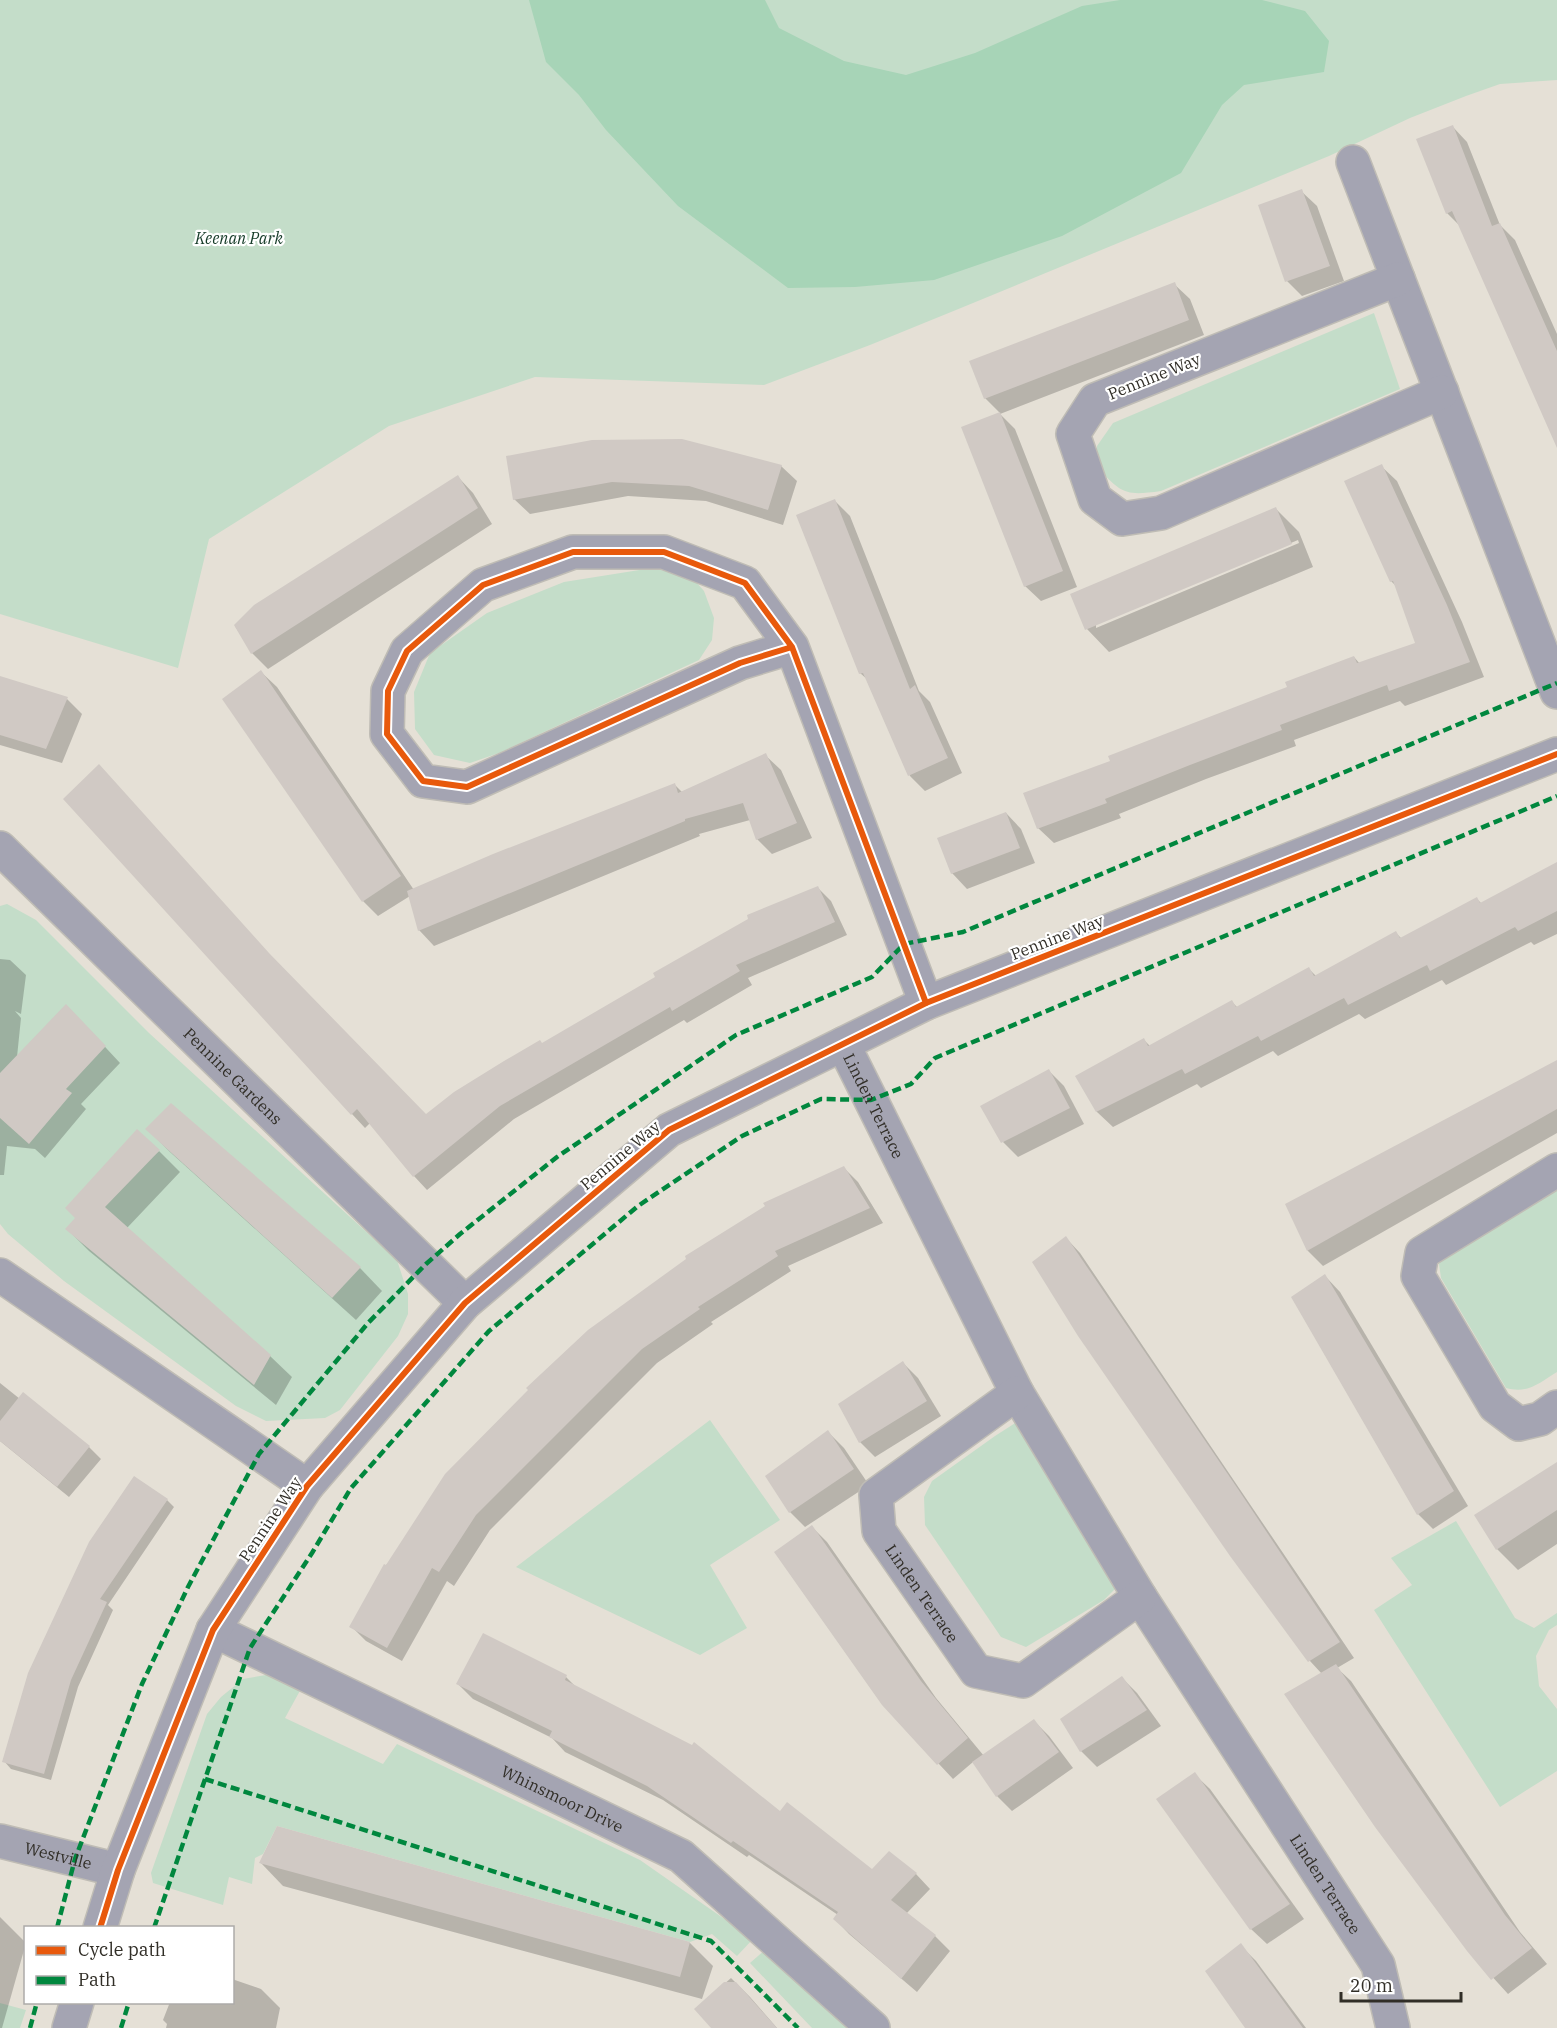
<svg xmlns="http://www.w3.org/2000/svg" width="1557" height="2028" viewBox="0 0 1557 2028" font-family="'IBM Plex Serif',serif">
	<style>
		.green { fill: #c4ddc9 }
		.forest { fill: #a7d4b7 }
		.shadow { fill: #0003; fill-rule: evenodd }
		.building { fill: #d0c9c4 }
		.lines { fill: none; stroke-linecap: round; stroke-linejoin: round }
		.street-casing { stroke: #bfbcb5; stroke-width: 36 }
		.street { stroke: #a4a4b2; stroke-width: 33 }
		.quiet { stroke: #00873e; stroke-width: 4.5; stroke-dasharray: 9 4.5; stroke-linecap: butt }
		.cycleway-casing { stroke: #fff; stroke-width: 10 }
		.cycleway { stroke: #e8590c; stroke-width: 6 }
		.labels { text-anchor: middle; stroke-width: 4.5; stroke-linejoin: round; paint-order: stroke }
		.park-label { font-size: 16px; font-style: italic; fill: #153b28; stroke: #fff }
		.street-label { font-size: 16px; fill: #312e27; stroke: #fff }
	</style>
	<rect width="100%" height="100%" fill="#e5e0d6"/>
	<!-- green -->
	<g class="green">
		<polygon points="0,0 1557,0 1557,80 1500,84 1466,96 1410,118 1329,156 956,310 870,345 764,385 535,377 389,426 209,539 178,668 0,614"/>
		<path d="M1374 313 1400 389 1161 491C1125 496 1122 494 1097 467V446L1113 423Z"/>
		<polygon points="652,568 679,574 696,582 704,591 714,618 712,640 699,660 499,753 470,763 434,755 415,729 414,692 430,653 487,613 564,582"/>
		<polygon points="7,904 36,920 149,1033 397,1260 408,1294 408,1314 398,1336 340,1410 325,1418 266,1421 236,1406 64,1281 8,1234 0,1224 0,906"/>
		<path d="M1557 1187V1372C1539 1383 1528 1394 1506 1388L1441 1278 1439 1264 1446 1253Z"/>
		<polygon points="710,1420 780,1520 710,1565 747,1628 700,1655 516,1567"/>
		<polygon points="1020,1420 1120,1584 1104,1600 1026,1647 1001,1637 925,1525 924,1497 932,1481 995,1436"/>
		<polygon points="1456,1521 1515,1618 1534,1628 1557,1613 1557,1625 1549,1630 1536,1656 1539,1686 1557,1709 1557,1771 1500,1807 1374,1610 1412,1585 1391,1558"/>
		<polygon points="272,1674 302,1687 285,1718 383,1764 397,1744 640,1860 753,1939 737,1956 712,1934 690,1942 277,1826 263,1854 255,1858 252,1884 229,1877 223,1905 153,1883 151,1873 207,1714 221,1697 243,1679"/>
		<polygon points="765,1950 839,2019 847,2028 812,2028 750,1963"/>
		<polygon points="0,2003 26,2010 20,2028 0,2028"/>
	</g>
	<!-- forest -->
	<polygon class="forest" points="529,0 765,0 779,28 844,61 906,75 975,53 1082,6 1120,0 1262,0 1305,11 1329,41 1324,72 1244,85 1222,105 1181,173 1062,236 934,280 855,287 788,288 678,206 606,130 579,95 546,62"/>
	<!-- shadow -->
	<g class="shadow">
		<polygon points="1452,126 1467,142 1500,225 1515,240 1557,334 1557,444 1460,226 1447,213"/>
		<polygon points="1301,191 1317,206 1344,281 1302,296 1287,281"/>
		<polygon points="1174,284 1190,299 1204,335 1000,414 1015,429 1077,587 1041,601 1025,586 963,428 1000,413 985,398 971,362"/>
		<polygon points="508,457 781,466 797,481 783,525 706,501 628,496 530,514 514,499"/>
		<polygon points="1381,466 1397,481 1462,622 1484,677 1405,706 1400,701 1294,740 1296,746 1206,779 1119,814 1121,818 1054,843 1038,828 1112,761 1289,688 1354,657 1360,664 1417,644 1396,586 1391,581"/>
		<polygon points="458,477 473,493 492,524 268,669 252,653 235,626"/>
		<polygon points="835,501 850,516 919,691 930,702 962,773 925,791 910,776 868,680 860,673"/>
		<path d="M1276 509 1299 532 1313 567 1109 652 1087 629 1072 594ZM1298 540 1299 543 1096 628V624Z"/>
		<polygon points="261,672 277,687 414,890 675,785 682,792 765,755 781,770 812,838 772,854 757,839 750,820 699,834 700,836 434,946 419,930 410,896 378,916 363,901"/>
		<polygon points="0,678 67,699 82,714 62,763 0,745"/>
		<polygon points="65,799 282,969 426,1116 542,1044 818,888 831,901 847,935 748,978 752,985 687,1023 684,1020 514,1119 427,1190 414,1176 370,1123 365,1128 352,1114"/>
		<polygon points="1006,813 1021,829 1035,863 967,889 952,873"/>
		<polygon points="1557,863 1557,934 1534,945 1531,942 1446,985 1442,980 1365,1019 1359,1014 1278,1056 1273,1051 1201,1088 1197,1084 1113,1127 1097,1112 1077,1076 1144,1040 1150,1046 1232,1002 1238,1008 1309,969 1317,977 1396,933 1402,939 1477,899 1482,904"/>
		<polygon points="0,959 10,960 26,975 21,1014 15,1011 21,1018 17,1057 81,1021 120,1063 81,1104 86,1109 45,1158 35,1149 7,1146 4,1175 0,1175"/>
		<polygon points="1557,1068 1557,1133 1323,1266 1308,1251 1287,1205"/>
		<polygon points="1049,1071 1064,1086 1084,1124 1018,1157 1003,1142"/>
		<polygon points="147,1129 360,1268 382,1291 356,1320 170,1152"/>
		<polygon points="159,1151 180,1172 127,1228 270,1356 292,1377 276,1405 89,1251 67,1229"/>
		<polygon points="844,1168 858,1182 883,1223 788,1266 791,1271 711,1322 713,1324 657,1363 490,1530 454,1586 447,1581 402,1661 366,1641 351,1626 385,1566"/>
		<polygon points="1066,1238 1080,1253 1354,1658 1337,1668 1351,1681 1520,1932 1547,1964 1508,1994 1468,1950 1322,1674 1310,1661 1231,1555"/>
		<polygon points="1325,1276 1340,1292 1468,1506 1433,1529 1418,1514"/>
		<polygon points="903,1363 918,1378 941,1416 875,1457 860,1442"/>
		<polygon points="0,1383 20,1399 89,1447 101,1459 69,1497 0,1441"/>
		<polygon points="828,1432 844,1448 869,1485 805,1527 790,1512"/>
		<polygon points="1557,1464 1557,1544 1518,1570 1497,1549"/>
		<polygon points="167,1500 174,1507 108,1605 113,1610 78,1687 51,1780 11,1769 4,1761 31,1671"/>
		<polygon points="812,1527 827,1542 936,1698 984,1756 1034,1721 1049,1736 1073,1768 1012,1811 997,1796 973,1762 953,1779 883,1704"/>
		<polygon points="566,1677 577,1688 872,1871 916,1874 930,1889 906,1914 935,1936 950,1951 917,1992 849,1934 835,1919 838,1915 749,1855 747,1857 663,1800 565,1752 552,1738 473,1699 458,1684"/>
		<polygon points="1122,1678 1137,1693 1161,1726 1097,1767 1081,1751 1062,1720"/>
		<polygon points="1194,1774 1210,1789 1304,1919 1267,1944 1251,1929 1158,1799"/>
		<polygon points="278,1827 690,1943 713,1966 702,1999 283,1886 261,1863"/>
		<polygon points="0,1917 26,1943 2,2028 0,2028"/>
		<polygon points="1240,1945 1256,1961 1306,2028 1247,2028"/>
		<polygon points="731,1978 750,1997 777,2028 713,2028 696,2009"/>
		<polygon points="232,1979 261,1989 280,2008 276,2028 166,2028 167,2024 163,2020 170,2002 232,2002"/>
	</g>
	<!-- building -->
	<g class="building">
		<polygon points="1453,125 1492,226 1500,223 1557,351 1557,448 1452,211 1446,214 1416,139"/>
		<polygon points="1302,189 1330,266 1285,282 1258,205"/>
		<polygon points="1175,282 1189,320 984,399 969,361"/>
		<polygon points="1000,412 1063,571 1024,587 961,427"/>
		<polygon points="682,439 782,465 768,510 689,486 612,482 513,500 506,456 592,440"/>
		<polygon points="1382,464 1447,605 1470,662 1389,691 1387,685 1280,725 1282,730 1190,765 1105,799 1107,803 1037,829 1023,793 1110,761 1108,756 1287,687 1285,682 1354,656 1357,663 1415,643 1393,581 1390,582 1344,481"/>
		<polygon points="458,475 478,508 251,654 234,625 254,605"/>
		<polygon points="835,499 910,689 915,685 948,758 908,776 863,673 859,674 796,515"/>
		<polygon points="1276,507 1292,544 1085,630 1070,594"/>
		<polygon points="261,670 401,876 362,902 222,699"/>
		<polygon points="0,676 68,697 46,749 0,735"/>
		<polygon points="766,753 797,823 756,840 743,803 685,819 685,821 418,931 407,891 493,854 675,783 678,793"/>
		<polygon points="99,764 269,953 426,1114 454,1092 504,1061 540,1040 542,1043 655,977 653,973 748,919 747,915 818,886 835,922 736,965 740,971 672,1011 670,1007 500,1106 413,1177 357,1109 351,1115 63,799"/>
		<polygon points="1006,812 1020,848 951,874 937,838"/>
		<polygon points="1557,862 1557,911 1518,931 1515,927 1430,971 1427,965 1348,1005 1344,998 1261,1041 1258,1036 1185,1074 1182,1069 1096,1112 1075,1076 1144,1038 1148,1046 1232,1000 1236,1007 1309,967 1314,976 1396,931 1400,938 1477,897 1480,903"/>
		<polygon points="66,1004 106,1046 66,1089 72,1093 29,1144 0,1118 0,1073"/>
		<polygon points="1557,1060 1557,1109 1307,1251 1285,1204"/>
		<polygon points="1049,1069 1070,1108 1001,1143 980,1106"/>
		<polygon points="171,1103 361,1267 332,1298 145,1129"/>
		<polygon points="137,1129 160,1150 105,1207 271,1355 254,1385 65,1229 75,1218 65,1208"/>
		<polygon points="844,1166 870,1208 775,1251 778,1256 698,1307 700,1309 642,1349 476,1515 439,1572 432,1568 387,1648 349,1627 384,1564 386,1565 445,1474 528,1390 526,1388 588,1330 686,1259 685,1256 765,1206 763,1203"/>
		<polygon points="1066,1236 1238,1489 1340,1642 1308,1662 1230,1556 1078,1336 1032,1262"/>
		<polygon points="1325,1274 1454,1491 1417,1515 1291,1297"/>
		<polygon points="903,1361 927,1401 859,1443 838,1404"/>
		<polygon points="23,1392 90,1446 57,1487 0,1441 0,1421"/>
		<polygon points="828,1430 854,1469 789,1513 765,1476"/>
		<polygon points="1557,1462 1557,1510 1496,1550 1474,1515"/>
		<polygon points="134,1476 168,1499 100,1599 107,1602 71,1680 44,1774 2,1762 28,1673 89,1542"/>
		<polygon points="812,1525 921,1681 968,1738 937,1765 882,1705 774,1552"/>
		<polygon points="483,1633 567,1675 565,1680 692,1745 694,1742 780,1811 787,1802 872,1869 889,1851 917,1873 891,1900 936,1935 901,1979 833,1919 838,1912 733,1841 731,1843 647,1786 549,1737 552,1731 456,1684"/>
		<polygon points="1336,1664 1505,1915 1532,1948 1491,1980 1467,1951 1375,1827 1284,1694"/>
		<polygon points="1122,1676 1147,1710 1080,1752 1060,1719"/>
		<polygon points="1034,1719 1059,1752 996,1797 972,1762"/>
		<polygon points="1195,1772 1290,1904 1250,1930 1156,1799"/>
		<polygon points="277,1826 690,1942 680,1977 259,1863"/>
		<polygon points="1241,1943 1303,2028 1245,2028 1205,1971"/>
		<polygon points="724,1982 736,1982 777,2028 711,2028 694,2009"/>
	</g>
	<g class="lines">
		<defs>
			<g id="street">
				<polyline points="1353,162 1557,692"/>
				<polyline points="1398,279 1095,400 1073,434 1095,499 1122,519 1161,513 1442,392"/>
				<polyline points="792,647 740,663 467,787 423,781 387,734 388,691 407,651 483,585 573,552 664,552 745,583 792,647 926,1003"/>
				<path id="s1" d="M0 848 465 1303"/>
				<path id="s2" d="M843 1044 1017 1393 1140 1597 1378 1965 1393 2028"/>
				<polyline points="1557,1170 1422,1253 1418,1276 1495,1406 1519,1424 1540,1419 1557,1407"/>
				<polyline points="0,1275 307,1486"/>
				<path id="s3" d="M1017 1393 876 1495 879 1531 976 1671 1023 1681 1140 1597"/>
				<path id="s4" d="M213 1630 681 1856 873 2028"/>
				<path id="s5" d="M0 1841 118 1870"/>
				<polyline points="100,1928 118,1870 213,1630 307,1486 465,1303 669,1130 926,1003 1557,754"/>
				<polyline points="69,2028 77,2002"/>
			</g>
		</defs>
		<!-- street casing -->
		<use href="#street" class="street-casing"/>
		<!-- street -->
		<use href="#street" class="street"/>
		<!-- quiet -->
		<g class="quiet">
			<polyline points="205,1779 711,1941 798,2028"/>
			<polyline points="57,1928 75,1859 142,1684 188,1587 259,1454 368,1323 426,1264 460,1234 557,1157 736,1035 872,977 904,944 963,932 1557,683"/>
			<polyline points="154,1928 250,1648 312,1553 351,1488 489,1331 638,1206 742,1136 821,1099 871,1100 911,1084 935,1058 1557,796"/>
			<polyline points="30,2028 37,2002"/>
			<polyline points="121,2028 129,2002"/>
		</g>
		<defs>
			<g id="cycleway">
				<polyline points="792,647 740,663 467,787 423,781 387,734 388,691 407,651 483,585 573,552 664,552 745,583 792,647 926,1003"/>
				<polyline points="100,1928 118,1870 213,1630 307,1486 465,1303 669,1130 926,1003 1557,754"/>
			</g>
		</defs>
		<!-- cycleway casing -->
		<use href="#cycleway" class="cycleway-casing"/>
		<!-- cycleway -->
		<use href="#cycleway" class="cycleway"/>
	</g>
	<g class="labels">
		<!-- park labels -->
		<g class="park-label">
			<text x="239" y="244">Keenan Park</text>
		</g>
		<!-- street labels -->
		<g class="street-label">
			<text transform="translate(1154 376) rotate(-22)" y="6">Pennine Way</text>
			<text transform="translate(1057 937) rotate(-21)" y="6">Pennine Way</text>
			<text dy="6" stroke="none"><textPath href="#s1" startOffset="326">Pennine Gardens</textPath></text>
			<text dy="6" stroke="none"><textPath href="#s2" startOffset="69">Linden Terrace</textPath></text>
			<text transform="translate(620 1155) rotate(-40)" y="6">Pennine Way</text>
			<text transform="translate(270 1519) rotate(-56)" y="6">Pennine Way</text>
			<text dy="6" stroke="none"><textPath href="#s3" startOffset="286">Linden Terrace</textPath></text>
			<text dy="6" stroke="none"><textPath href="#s4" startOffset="388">Whinsmoor Drive</textPath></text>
			<text dy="6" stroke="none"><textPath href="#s5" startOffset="60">Westville</textPath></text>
			<text dy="6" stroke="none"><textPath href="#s2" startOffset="970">Linden Terrace</textPath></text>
		</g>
	</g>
	<!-- legend -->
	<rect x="24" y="1926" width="210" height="78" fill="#ffffff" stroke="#adaba9" stroke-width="1.5"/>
	<rect x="36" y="1946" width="30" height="9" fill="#e8590c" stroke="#adaba9" stroke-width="1.5"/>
	<text x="78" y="1956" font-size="18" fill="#312e27">Cycle path</text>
	<rect x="36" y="1976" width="30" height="9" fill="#00873e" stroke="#adaba9" stroke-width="1.5"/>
	<text x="78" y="1986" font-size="18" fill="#312e27">Path</text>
	<!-- scale -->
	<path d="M1341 1992v9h120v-9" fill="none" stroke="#312e27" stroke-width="3"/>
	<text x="1350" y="1992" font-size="18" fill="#312e27" stroke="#ffffff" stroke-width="4.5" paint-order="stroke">20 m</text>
</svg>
